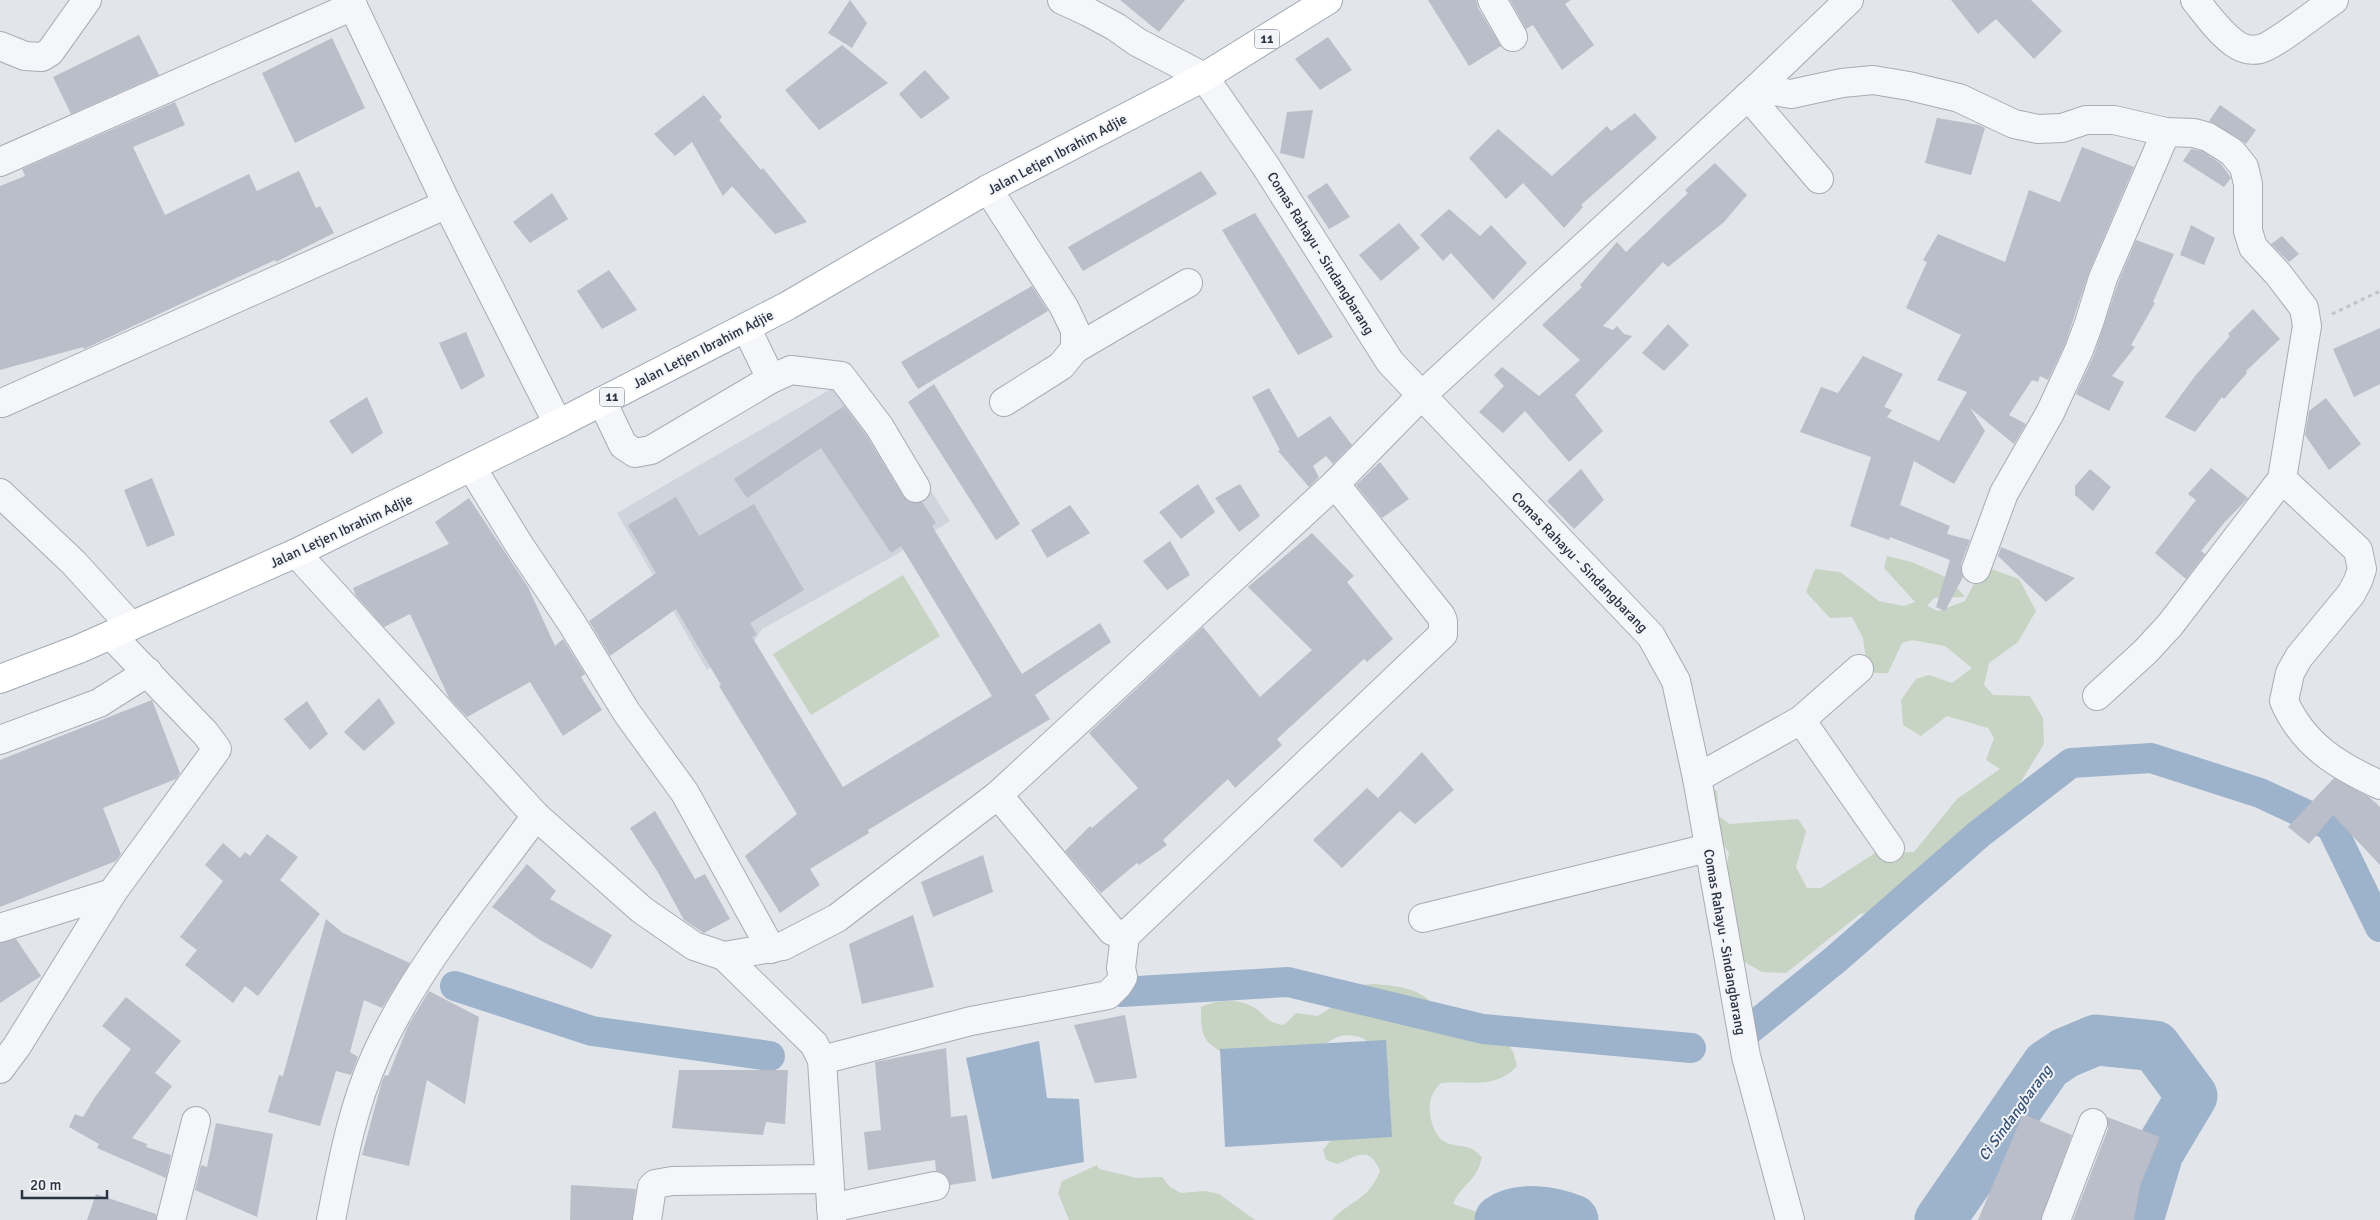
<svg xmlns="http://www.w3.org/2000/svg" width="2380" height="1220" viewBox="0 0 2380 1220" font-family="Signika,sans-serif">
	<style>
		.built { fill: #d0d4dc }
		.green { fill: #c7d4c3 }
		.water { fill: #9db2cb }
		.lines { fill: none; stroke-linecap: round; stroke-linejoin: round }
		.canal { stroke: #9db2cb; stroke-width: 30 }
		.river { stroke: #9db2cb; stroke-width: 51 }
		.building { fill: #b9bec8 }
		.minor-casing { stroke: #a7acb5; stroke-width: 30 }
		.major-casing { stroke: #a1a9b6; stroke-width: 30 }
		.path { stroke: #c0c3ca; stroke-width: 3; stroke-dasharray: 4 4; stroke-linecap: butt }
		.minor { stroke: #f5f6f9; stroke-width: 28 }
		.major { stroke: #fff; stroke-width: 28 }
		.labels { text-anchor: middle; stroke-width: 4; stroke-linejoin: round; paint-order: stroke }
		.shield { fill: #f2f4f8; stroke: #666c79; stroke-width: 1 }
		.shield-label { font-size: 12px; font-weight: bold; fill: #2a3243 }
		.street-label { font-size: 14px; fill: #2a3243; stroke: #f2f4f8 }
		.water-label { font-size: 15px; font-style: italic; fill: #334f77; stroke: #f2f4f8 }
	</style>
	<rect width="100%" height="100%" fill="#e2e5ea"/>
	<!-- built -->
	<polygon class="built" points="857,374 950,521 899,553 762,629 754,641 707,670 617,513"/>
	<!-- green -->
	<g class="green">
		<polygon points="1887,556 1912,562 1948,578 1965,597 1934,598 1927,606 1938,611 1965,601 1983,566 2019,579 2036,611 2018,642 1989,663 1984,685 1993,695 2030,696 2043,718 2044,744 1983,843 1953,872 1882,911 1860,914 1786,973 1762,972 1743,961 1718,921 1729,853 1702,810 1711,788 1717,791 1719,816 1729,824 1798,819 1806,831 1796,867 1807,888 1821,888 1875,853 1914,852 1957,799 2000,769 1986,760 1994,738 1988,728 1947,716 1921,736 1903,725 1901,700 1916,679 1929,675 1952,683 1972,668 1945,646 1912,640 1902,643 1888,673 1868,673 1863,638 1852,617 1830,618 1806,592 1815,569 1840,572 1879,601 1904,606 1915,602 1884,568"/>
		<polygon points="903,575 940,636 811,715 773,654"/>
		<path d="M1374 984C1395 986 1420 987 1434 1006 1439 1013 1441 1024 1448 1029 1475 1048 1509 1018 1517 1066 1495 1090 1471 1080 1441 1083 1437 1087 1433 1092 1431 1098 1427 1112 1433 1138 1447 1143 1464 1149 1467 1142 1482 1157 1477 1182 1462 1183 1453 1204L1477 1212 1476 1220H1332C1350 1200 1368 1201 1380 1171 1369 1145 1358 1156 1337 1164L1326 1160 1323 1150 1331 1140 1388 1110C1394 1080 1380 1028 1341 1036 1327 1039 1320 1053 1308 1055 1285 1060 1251 1058 1227 1059 1221 1051 1216 1049 1209 1043 1200 1035 1201 1018 1201 1007 1217 1000 1235 998 1251 1006 1267 1013 1262 1022 1284 1025L1296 1013 1318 1016 1330 1008 1335 996 1359 985Z"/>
		<polygon points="1097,1165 1099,1169 1137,1178 1162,1177 1170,1187 1181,1193 1206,1191 1219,1194 1255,1220 1069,1220 1058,1193 1062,1181"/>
	</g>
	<!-- water -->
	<g class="water">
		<polygon points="1386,1040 1392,1137 1225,1147 1220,1049"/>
		<polygon points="1039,1041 1047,1098 1079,1099 1084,1162 992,1179 966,1058"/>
	</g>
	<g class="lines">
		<!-- canal -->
		<g class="canal">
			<polyline points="455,986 592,1031 770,1056"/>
			<polyline points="1121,992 1288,982 1483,1029 1691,1048"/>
			<polyline points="1749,1030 1836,959 1979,834 2071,763 2151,758 2260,793 2331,826 2380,927"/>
		</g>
		<!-- river -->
		<g class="river">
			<path d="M1500 1220C1519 1206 1553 1212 1573 1220"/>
			<polyline points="1940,1220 2047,1065 2065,1053 2096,1040 2155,1046 2192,1096 2158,1153 2138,1220"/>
		</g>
	</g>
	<!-- building -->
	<g class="building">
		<polygon points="850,0 867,23 852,48 828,33"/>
		<polygon points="1120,0 1185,0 1159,32"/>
		<polygon points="1428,0 1476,0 1478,8 1501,46 1469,66"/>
		<polygon points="1510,0 1571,0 1565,4 1594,45 1562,70 1533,25 1526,29"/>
		<polygon points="1951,0 2031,0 2062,31 2034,59 1996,19 1978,34"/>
		<polygon points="139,35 159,75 71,114 53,77"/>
		<polygon points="1328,37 1352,70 1320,90 1295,59"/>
		<polygon points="332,38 365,108 295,143 262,73"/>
		<polygon points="842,45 888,83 819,130 785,90"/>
		<polygon points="925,70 950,98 921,119 899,94"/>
		<polygon points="704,95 722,117 719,120 761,170 763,168 807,222 775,234 732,186 723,196 692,142 675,156 654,134"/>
		<polygon points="175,102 185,125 133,147 165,215 249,174 257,191 299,171 316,208 320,206 334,233 276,262 275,260 84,349 83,347 0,370 0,186 25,176 22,169"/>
		<polygon points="2220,105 2256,130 2246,144 2240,139 2209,121"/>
		<polygon points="1313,110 1304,159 1280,153 1287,112"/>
		<polygon points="1635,113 1657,138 1581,205 1583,207 1564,228 1523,183 1506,199 1469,158 1498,129 1552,176 1607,126 1611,131"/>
		<polygon points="1937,118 1979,125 1985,128 1971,175 1925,163"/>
		<polygon points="2082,147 2134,167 2089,272 2065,344 2048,380 2040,376 2038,382 2032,380 2009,415 2026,424 2014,444 1970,408 1985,431 1954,484 1914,461 1900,505 1950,526 1947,534 1970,540 1961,564 1963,577 1945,611 1936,607 1950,560 1890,537 1889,540 1850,526 1871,457 1800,432 1821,387 1838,393 1863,356 1903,374 1884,407 1892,410 1887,417 1939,441 1967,392 1937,380 1961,335 1906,308 1927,262 1923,260 1938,234 2005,262 2029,190 2060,202"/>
		<polygon points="2191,149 2202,151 2221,164 2231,178 2224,187 2183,161"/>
		<polygon points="1715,163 1747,195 1724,222 1668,267 1663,262 1603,326 1613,330 1617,326 1624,334 1632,336 1575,395 1603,431 1569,462 1525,411 1503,433 1479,412 1504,386 1494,375 1502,367 1539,396 1580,360 1542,325 1582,287 1580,285 1617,242 1626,252 1688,193 1685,190"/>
		<polygon points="1201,171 1217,194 1083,271 1068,247"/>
		<polygon points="1327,183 1350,217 1329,229 1307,196"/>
		<polygon points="552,193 568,219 530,243 513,222"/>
		<polygon points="1449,209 1480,236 1491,225 1527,263 1493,300 1451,253 1443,261 1420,235"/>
		<polygon points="1255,213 1333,337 1298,355 1222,230"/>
		<polygon points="1399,223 1420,248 1381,281 1359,255"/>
		<polygon points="2191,225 2215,238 2204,265 2180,255"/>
		<polygon points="2282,236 2299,254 2289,262 2271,244"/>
		<polygon points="2136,240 2174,254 2153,302 2155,303 2131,345 2135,347 2112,376 2124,382 2109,411 2076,394 2094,355 2118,283"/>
		<polygon points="609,270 637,310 602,329 577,291"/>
		<polygon points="1032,286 1048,311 918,389 901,362"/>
		<polygon points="2253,309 2280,339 2246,371 2247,373 2224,399 2222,397 2195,432 2165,417 2195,376 2230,336 2228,334"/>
		<polygon points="1668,324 1689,345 1664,371 1642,353"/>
		<polygon points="2380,328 2380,384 2354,397 2333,349"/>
		<polygon points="466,332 485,376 461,390 439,343"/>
		<polygon points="934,384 1020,524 996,540 908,402"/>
		<polygon points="1269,388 1298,438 1330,416 1352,445 1333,464 1326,456 1313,466 1319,477 1309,487 1278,451 1280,450 1252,397"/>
		<polygon points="367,397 383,433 352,454 329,421"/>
		<polygon points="2326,398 2361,444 2329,470 2305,435 2309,411"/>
		<polygon points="844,406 866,435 903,496 909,502 922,502 936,523 932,526 1022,674 1100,623 1111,642 1035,695 1050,719 868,830 869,833 810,869 820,885 780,913 745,856 797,814 719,686 721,685 676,609 610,656 589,621 656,573 628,525 676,497 699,536 754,504 804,590 750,623 757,635 752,637 843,787 992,696 901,546 891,553 821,448 747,498 734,479"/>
		<polygon points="1380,462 1409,499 1382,518 1356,485"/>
		<polygon points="2211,468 2248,498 2224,523 2201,551 2205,554 2186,579 2155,553 2196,500 2188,494"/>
		<polygon points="1581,469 1604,500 1574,529 1547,501"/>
		<polygon points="2090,469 2111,487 2093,511 2075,495 2075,486"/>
		<polygon points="152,478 175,535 147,547 124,490"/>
		<polygon points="1198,484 1215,512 1181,539 1159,512"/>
		<polygon points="1240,484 1260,516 1239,532 1215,498"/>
		<polygon points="469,498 528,587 555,646 563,639 585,674 581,677 602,710 563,736 530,682 467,717 449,698 410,614 384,627 356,596 353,588 449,544 435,522"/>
		<polygon points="1070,505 1090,533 1047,558 1031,530"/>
		<polygon points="1312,533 1354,576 1347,582 1393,639 1367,662 1364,659 1277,739 1282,745 1235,788 1228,779 1163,840 1167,845 1139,865 1137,863 1101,893 1065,851 1090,826 1092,828 1138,788 1089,733 1203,627 1260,697 1312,650 1248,587"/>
		<polygon points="1170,541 1190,575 1167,590 1143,561"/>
		<polygon points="2001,547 2075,578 2046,602 1998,556"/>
		<polygon points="379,698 395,723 364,751 344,732"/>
		<polygon points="152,700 180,773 176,779 103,808 121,854 116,861 0,907 0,760"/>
		<polygon points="307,701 328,734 310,750 284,719"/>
		<polygon points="1422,752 1454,790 1415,824 1400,811 1342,868 1313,840 1367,788 1378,798"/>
		<polygon points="2334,778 2369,797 2380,807 2380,865 2333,815 2309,844 2288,827"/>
		<polygon points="655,811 695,879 705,874 730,919 704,933 684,920 659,874 630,828"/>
		<polygon points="267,834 298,857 280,880 320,914 258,996 245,986 233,1003 185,965 197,950 180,937 223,881 205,865 223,843 240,858 245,852 250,856"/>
		<polygon points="983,855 993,892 933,917 921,882"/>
		<polygon points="527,864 556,891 550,899 612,935 592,969 540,940 492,907"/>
		<polygon points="913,915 934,987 862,1004 849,944"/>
		<polygon points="326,919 343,933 410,963 382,1008 364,1000 350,1052 358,1057 351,1075 336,1071 320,1126 268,1112 279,1075 283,1076"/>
		<polygon points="16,939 41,976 0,1003 0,943"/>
		<polygon points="429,991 479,1017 465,1104 427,1080 409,1166 362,1155 382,1081 385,1075 388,1076 408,1026"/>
		<polygon points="126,997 181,1041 155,1073 172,1086 132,1138 147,1144 146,1147 171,1155 166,1178 97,1148 99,1144 69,1127 75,1114 83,1117 95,1097 131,1049 102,1026"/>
		<polygon points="1125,1015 1137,1078 1095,1083 1074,1025"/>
		<polygon points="946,1048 951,1117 967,1115 976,1181 950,1185 946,1175 936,1171 935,1160 868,1170 864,1132 881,1130 875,1062"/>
		<polygon points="679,1070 788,1070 785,1124 766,1122 763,1135 672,1128"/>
		<polygon points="2023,1114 2072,1135 2041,1220 1978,1220"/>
		<polygon points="2107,1117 2160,1137 2140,1186 2134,1220 2073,1220 2108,1129"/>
		<polygon points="216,1123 273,1134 257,1217 195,1190 201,1165 207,1167"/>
		<polygon points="571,1185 636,1189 632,1220 570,1220"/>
		<polygon points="96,1194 156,1214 156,1220 87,1220"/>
	</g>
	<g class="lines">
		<defs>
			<g id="minor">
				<polyline points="350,0 447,204 558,424"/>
				<polyline points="1062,0 1088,12 1116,27 1137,42 1204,77 1265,165 1390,362 1651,636 1676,681 1697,778 1746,1056 1790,1220"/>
				<polyline points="1492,0 1513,37"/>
				<path d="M2195 0C2207 15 2219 32 2234 43 2242 49 2251 51 2260 49 2274 46 2319 10 2334 0"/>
				<polyline points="0,46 25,56 42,57 50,52 87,0"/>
				<polyline points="1757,88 1791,94 1842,83 1873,80 1909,86 1959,98 2014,124 2038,129 2062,128 2086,120 2114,120 2166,132 2194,133 2208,137 2232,152 2244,167 2248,184 2248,231 2253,247 2278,274 2304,308 2307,326 2282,479 2170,625 2145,652 2097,696"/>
				<polyline points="1748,96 1819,179"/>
				<polyline points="0,162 353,6"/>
				<polyline points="988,189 1064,307 1075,330 1075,349 1061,366 1004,402"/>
				<polyline points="746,327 771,379"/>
				<polyline points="1075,349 1188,283"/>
				<polyline points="602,401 623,445 635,453 651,450 771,379 791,370 841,376 879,426 916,488"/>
				<polyline points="2,403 447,204"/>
				<polyline points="472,468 518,543 571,622 627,713 685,793 771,949"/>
				<path d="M2282 479 2358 550 2362 569 2358 581 2351 594 2299 657 2290 673 2284 701C2303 745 2338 766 2380 785"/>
				<polyline points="0,493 74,563 131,626"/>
				<polyline points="296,553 536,816 642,910 694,946 724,956 783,946 837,918 998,795 1335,484 1421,396 1757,88 1849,0"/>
				<polyline points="1976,569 2004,493 2050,413 2079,350 2089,323 2103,278 2166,132"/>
				<polyline points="1801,720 1890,848"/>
				<polyline points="0,740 99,703 148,672"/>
				<polyline points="1697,778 1801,720 1859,669"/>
				<polyline points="998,795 1112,931 1125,936"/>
				<polyline points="1423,918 1708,848"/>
				<polyline points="0,928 112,893"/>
				<polyline points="724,956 814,1044 822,1060 832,1220"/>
				<polyline points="822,1060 971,1021 1108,995 1118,985 1123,977 1121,968 1125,936 1443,634 1443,621 1441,616 1335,484"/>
				<polyline points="0,1069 17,1046 112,893 217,749 206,734 111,635"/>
				<polyline points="831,1208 935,1186"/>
				<polyline points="171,1220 196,1121"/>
				<path d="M331 1220C342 1164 352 1108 376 1055 415 969 480 892 536 816"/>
				<polyline points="647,1220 652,1187 655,1184 672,1181 829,1179"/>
				<polyline points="2056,1220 2093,1123"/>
			</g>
			<polyline id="major" points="0,679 79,649 296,553 558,424 787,306 988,189 1204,77 1328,0"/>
		</defs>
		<!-- minor casing -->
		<use href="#minor" class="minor-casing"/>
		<!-- major casing -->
		<use href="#major" class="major-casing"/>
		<!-- path -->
		<polyline class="path" points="2332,314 2380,291"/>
		<!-- minor -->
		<use href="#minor" class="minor"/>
		<!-- major -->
		<use href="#major" class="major"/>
	</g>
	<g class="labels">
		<!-- shield labels -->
		<g class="shield">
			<rect x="1254.5" y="29.5" width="25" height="19" rx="4"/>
			<rect x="599.5" y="387.5" width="25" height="19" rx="4"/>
		</g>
		<g class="shield-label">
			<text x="1267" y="43">11</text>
			<text x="612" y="401">11</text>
		</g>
		<!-- street labels -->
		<g class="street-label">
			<text transform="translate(1057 154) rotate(-28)" y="5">Jalan Letjen Ibrahim Adjie</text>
			<text transform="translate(1321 253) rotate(58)" y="5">Comas Rahayu - Sindangbarang</text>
			<text transform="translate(703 349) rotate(-27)" y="5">Jalan Letjen Ibrahim Adjie</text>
			<text transform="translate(341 531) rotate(-25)" y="5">Jalan Letjen Ibrahim Adjie</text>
			<text transform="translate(1580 562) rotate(46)" y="5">Comas Rahayu - Sindangbarang</text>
			<text transform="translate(1725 942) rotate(80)" y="5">Comas Rahayu - Sindangbarang</text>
		</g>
		<!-- water labels -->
		<g class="water-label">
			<text transform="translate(2015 1113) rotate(-54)" y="5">Ci Sindangbarang</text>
		</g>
	</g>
	<!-- scale -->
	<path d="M22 1190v8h85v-8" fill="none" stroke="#2a3243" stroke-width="2.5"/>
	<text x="30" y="1190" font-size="15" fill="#2a3243" stroke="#f2f4f8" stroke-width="4" paint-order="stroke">20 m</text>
</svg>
